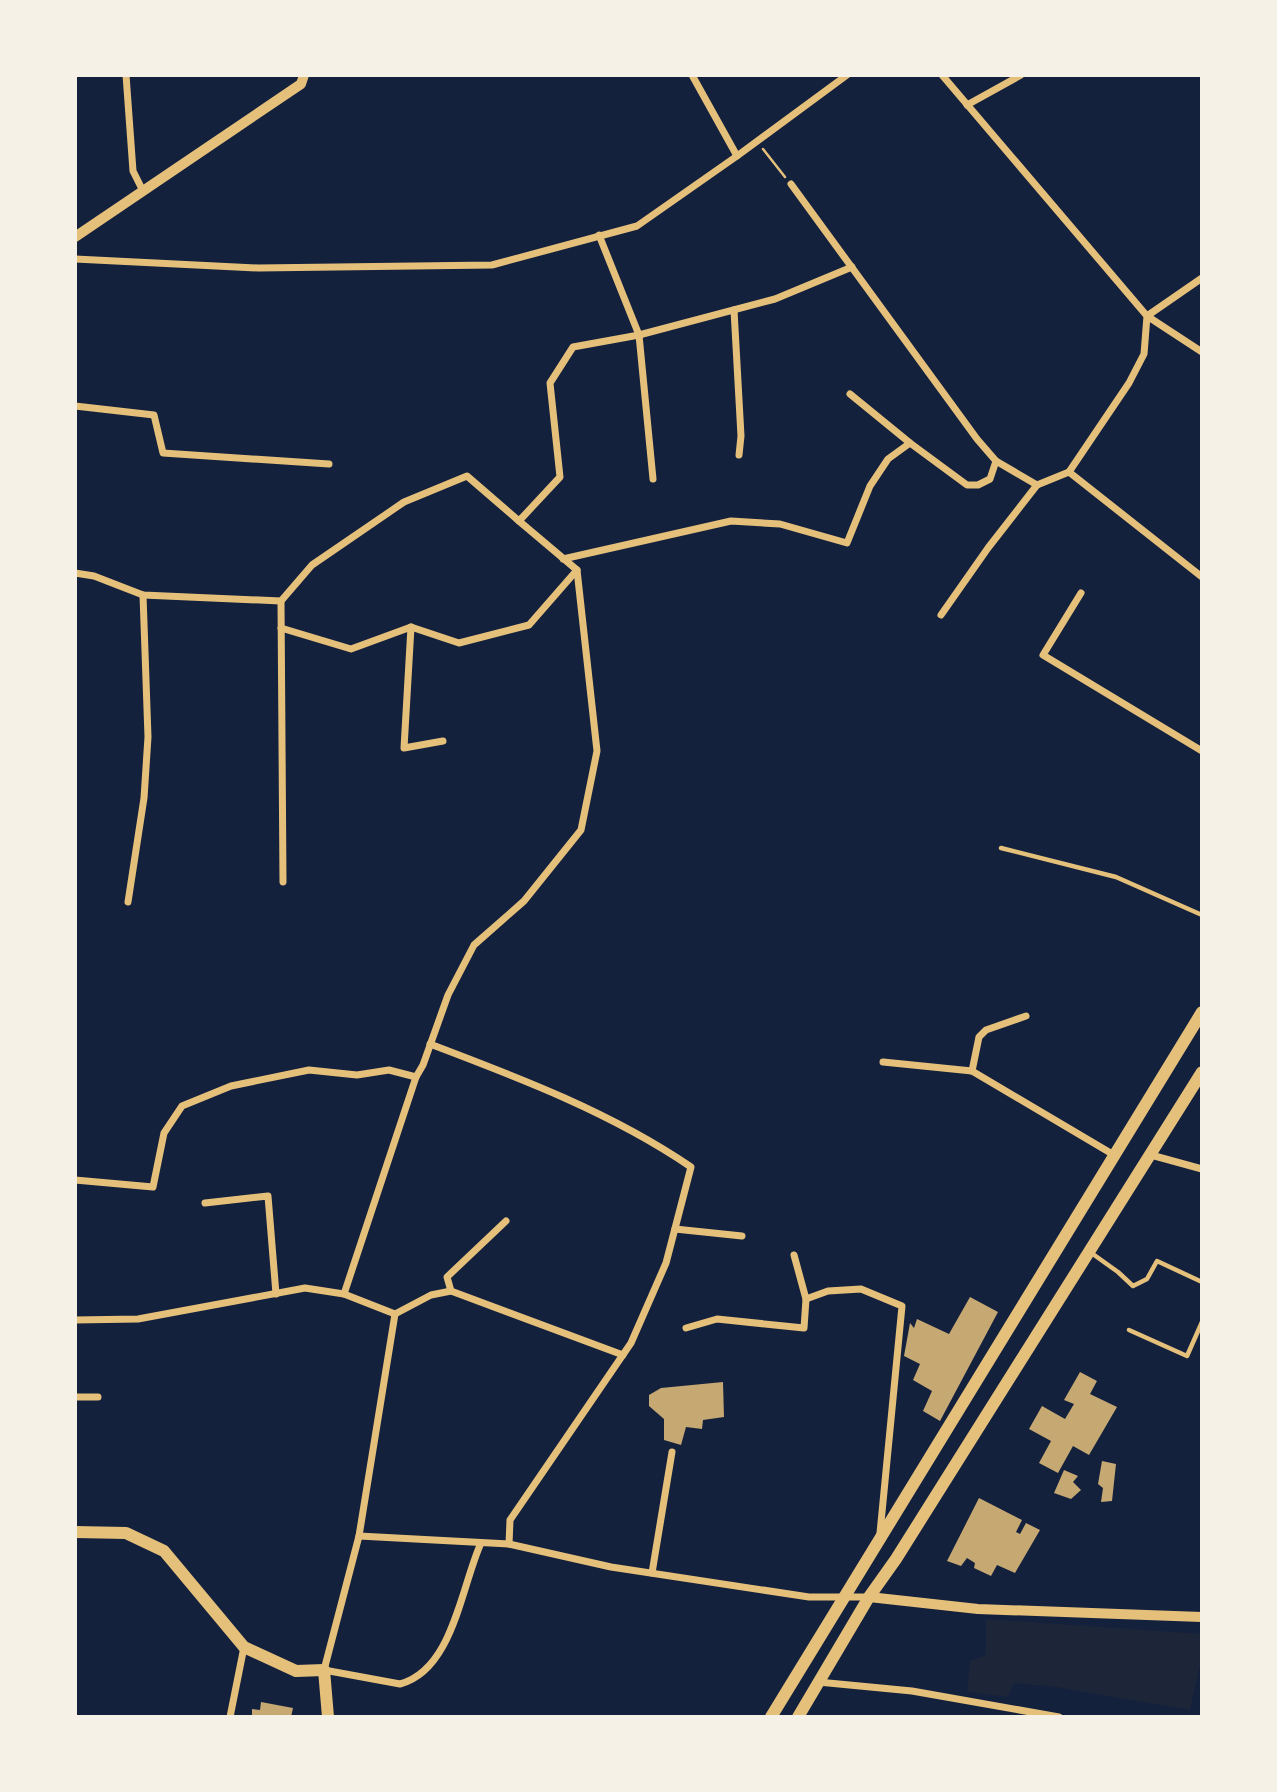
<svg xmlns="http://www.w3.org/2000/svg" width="1277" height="1792" viewBox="0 0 1277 1792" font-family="'Titillium Web',sans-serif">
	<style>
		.green { fill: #1d2539 }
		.building { fill: #c6a872 }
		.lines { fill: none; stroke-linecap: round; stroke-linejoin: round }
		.path { stroke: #e5c07b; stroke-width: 2.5 }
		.service { stroke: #e5c07b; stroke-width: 4.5 }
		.minor { stroke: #e5c07b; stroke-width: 7 }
		.tertiary { stroke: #e5c07b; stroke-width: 10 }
		.secondary { stroke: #e5c07b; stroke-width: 12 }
	</style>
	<rect width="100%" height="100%" fill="#14213d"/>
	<!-- green -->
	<polygon class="green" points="986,1619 1202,1634 1202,1656 1190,1710 1056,1687 1014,1683 1008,1697 967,1692 970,1661 986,1655"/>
	<!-- building -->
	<g class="building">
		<polygon points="970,1297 998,1312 940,1421 923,1411 932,1391 913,1380 920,1364 904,1356 910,1323 914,1328 917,1319 949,1334"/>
		<polygon points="1080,1372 1097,1381 1090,1394 1117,1407 1089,1455 1073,1446 1058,1473 1039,1463 1051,1441 1029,1429 1042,1406 1065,1419 1074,1404 1064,1400"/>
		<polygon points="723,1382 724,1417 703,1420 702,1429 686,1427 681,1445 664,1440 664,1419 649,1406 649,1395 661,1388"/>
		<polygon points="1102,1461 1116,1464 1112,1501 1101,1502 1103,1488 1098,1484"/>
		<polygon points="1064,1470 1078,1476 1073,1482 1081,1490 1071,1499 1054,1493"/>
		<polygon points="979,1498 1022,1520 1016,1532 1020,1534 1026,1523 1040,1530 1015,1573 997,1565 991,1576 974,1568 975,1563 967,1558 961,1566 947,1561"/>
		<polygon points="261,1702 293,1708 291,1717 252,1717 252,1709 260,1710"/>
	</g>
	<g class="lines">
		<!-- path -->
		<polyline class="path" points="763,149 785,177"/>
		<!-- service -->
		<g class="service">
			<polyline points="1001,848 1116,877 1202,915"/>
			<polyline points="1090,1252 1118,1272 1133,1286 1147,1279 1157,1261 1202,1282"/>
			<polyline points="1129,1330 1187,1356 1202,1322"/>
		</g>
		<!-- minor -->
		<g class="minor">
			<polyline points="126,75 133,171 143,191"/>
			<polyline points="692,75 737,156"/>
			<polyline points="942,75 1147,316 1144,354 1129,383 1069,472"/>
			<polyline points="967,105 1021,75"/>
			<polyline points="791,184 977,439 996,461 1037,485 1069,472 1202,577"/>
			<polyline points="599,235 639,335 653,479"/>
			<polyline points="75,259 258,268 492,265 637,226 737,156 847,75"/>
			<polyline points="1202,278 1147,316 1202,352"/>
			<polyline points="734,310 741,436 739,455"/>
			<polyline points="850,394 910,443 967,485 978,485 990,479 996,461"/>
			<polyline points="75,406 154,415 163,453 329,464"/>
			<polyline points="563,559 731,521 780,524 847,543 870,486 888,459 910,443"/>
			<polyline points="75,573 94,576 143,595 281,601 312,565 404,502 467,476 519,521 560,477 550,383 573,347 639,335 775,299 852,267"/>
			<polyline points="1081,593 1043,655 1202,751"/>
			<polyline points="281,601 283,882"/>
			<polyline points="941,615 988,548 1037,485"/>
			<polyline points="411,627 404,748 443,741"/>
			<polyline points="281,628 351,649 411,627 459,643 529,625 577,570"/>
			<polyline points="128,902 144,798 148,737 143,595"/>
			<path d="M430 1044C520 1078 612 1113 691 1167L666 1263 631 1343 510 1520 509 1544 611 1567 809 1597H869"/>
			<polyline points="883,1062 972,1071 1114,1155"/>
			<polyline points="972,1071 979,1037 986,1030 1026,1016"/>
			<polyline points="1151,1155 1202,1169"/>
			<polyline points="75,1180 153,1187 164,1133 182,1106 231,1086 309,1070 357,1075 389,1070 416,1077"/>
			<polyline points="205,1203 268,1196 276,1294"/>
			<polyline points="506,1221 447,1277 451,1291 623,1355"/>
			<polyline points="675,1229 742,1236"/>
			<polyline points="794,1255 806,1299 828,1291 861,1289 902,1306 880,1533"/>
			<polyline points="344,1294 416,1077 423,1065 448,995 474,945 524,901 581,830 597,751 577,570 519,521"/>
			<polyline points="395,1314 431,1295 451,1291"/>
			<polyline points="75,1320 138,1319 305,1288 344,1294 395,1314 359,1536"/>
			<polyline points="686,1328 717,1319 804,1328 806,1299"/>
			<polyline points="75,1397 98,1397"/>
			<path d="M481 1543C461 1587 453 1670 400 1684L324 1670 359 1536 509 1544"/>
			<polyline points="652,1573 672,1452"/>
			<polyline points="818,1682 912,1691 1059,1717"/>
			<polyline points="230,1717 244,1647"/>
		</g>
		<!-- tertiary -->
		<g class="tertiary">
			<polyline points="75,237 301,84 304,75"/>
			<polyline points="869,1597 978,1609 1202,1617"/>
		</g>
		<!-- secondary -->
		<g class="secondary">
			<polyline points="75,1532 126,1533 164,1551 244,1647 296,1671 324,1670 328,1717"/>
			<polyline points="771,1717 1202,1012"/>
			<polyline points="798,1717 869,1597 896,1559 1202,1072"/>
		</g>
	</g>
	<!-- border -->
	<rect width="1277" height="1792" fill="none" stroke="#f6f1e7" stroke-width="154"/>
</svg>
